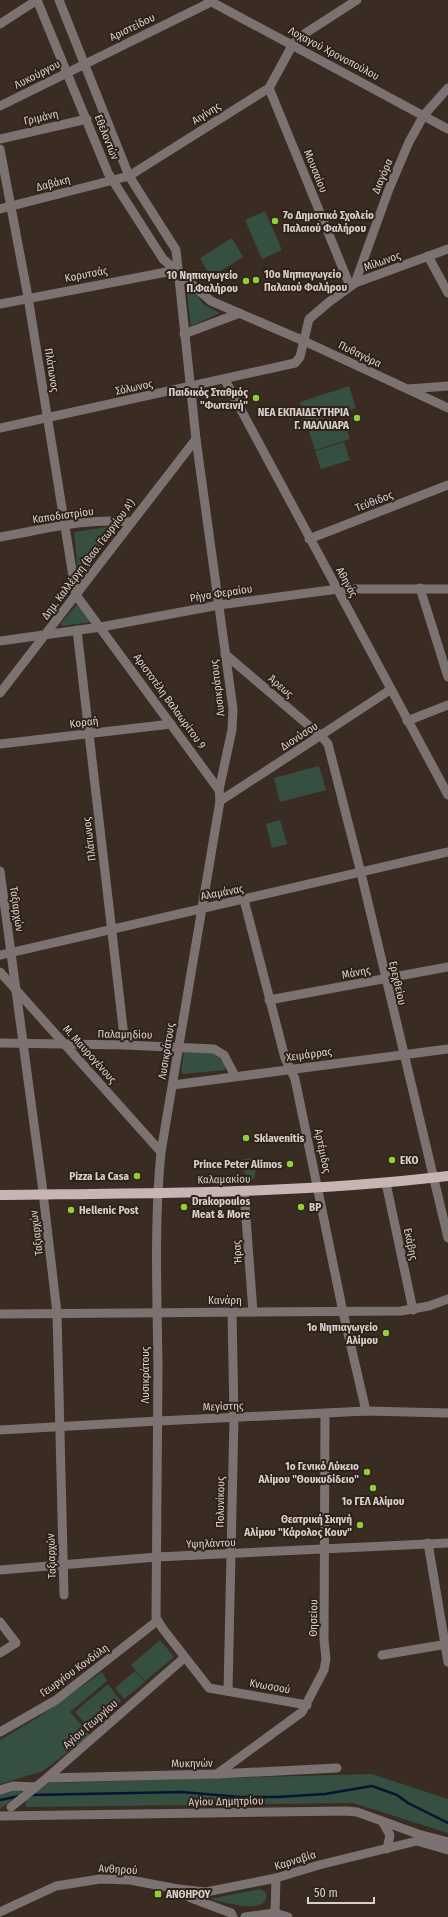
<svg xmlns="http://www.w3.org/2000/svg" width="448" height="1917" viewBox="0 0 448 1917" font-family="'Fira Sans Condensed',sans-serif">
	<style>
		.green { fill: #355041 }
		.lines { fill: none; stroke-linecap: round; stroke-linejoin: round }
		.stream { stroke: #081532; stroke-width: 2.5 }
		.minor { stroke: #7b7271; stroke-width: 9 }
		.major { stroke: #c7b4b3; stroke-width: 10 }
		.poi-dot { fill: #92cd3e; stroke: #2f2219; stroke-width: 1.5 }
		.labels { text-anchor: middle; stroke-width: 4; stroke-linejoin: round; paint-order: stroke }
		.street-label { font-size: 11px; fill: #d8cfca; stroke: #2f2219 }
		.poi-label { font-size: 11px; font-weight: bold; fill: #d8cfca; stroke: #2f2219; text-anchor: start }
	</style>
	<rect width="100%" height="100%" fill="#3a2c23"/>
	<!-- green -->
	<g class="green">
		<polygon points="265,211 282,250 262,259 245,220"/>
		<polygon points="232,238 243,257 211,277 200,258"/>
		<polygon points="189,284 204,305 220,313 191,326 186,285"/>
		<polygon points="349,386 356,408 307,424 300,402"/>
		<polygon points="344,420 350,439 315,450 309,431"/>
		<polygon points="344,442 350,460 321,469 315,451"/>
		<polygon points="107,527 112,533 79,580 74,532"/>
		<polygon points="79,602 91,622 61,626 61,623"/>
		<polygon points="319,766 326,790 280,802 274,778"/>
		<polygon points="280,820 287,844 272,848 266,824"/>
		<polygon points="184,1051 217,1054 225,1066 225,1070 183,1074 181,1072"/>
		<path d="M252 1158 256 1161 255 1176 252 1181C246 1176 239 1167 244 1159Z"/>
		<polygon points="160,1640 174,1657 145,1681 131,1665"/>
		<polygon points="135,1671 145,1682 124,1699 115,1688"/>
		<polygon points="102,1672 107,1681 70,1712 90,1735 43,1771 0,1784 0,1740 37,1718"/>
		<polygon points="108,1684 121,1701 89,1728 75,1712"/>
		<polygon points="371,1774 448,1799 448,1833 353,1803 26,1807 25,1804 27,1799 49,1783"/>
		<polygon points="18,1788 22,1792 0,1809 0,1793"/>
		<path d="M260 1889 266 1892C272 1917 223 1902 210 1899Z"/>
	</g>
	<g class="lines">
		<!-- stream -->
		<g class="stream">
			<polyline points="31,1795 182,1792 240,1797 277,1797 325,1794 372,1786 397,1795 408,1803 448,1823"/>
			<polyline points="0,1800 20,1796"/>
		</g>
		<!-- minor -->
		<g class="minor">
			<polyline points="37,0 108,173 163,259 211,301 304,341 448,408"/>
			<path d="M59 0 129 176 176 250 196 439 233 709 232 730 219 790 220 801 161 1152C154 1223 157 1294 158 1366 158 1450 157 1534 156 1618L163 1629 209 1688 307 1705"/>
			<polyline points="208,0 448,129"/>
			<polyline points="0,24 37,0"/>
			<polyline points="269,88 350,286"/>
			<polyline points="0,106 211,2"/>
			<polyline points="0,139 87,119"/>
			<polyline points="0,149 28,297 76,595 219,790"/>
			<polyline points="0,209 129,176 269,88 293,44 301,36 357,0"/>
			<polyline points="428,256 448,293"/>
			<polyline points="355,283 389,189 409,142 424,115 448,88"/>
			<polyline points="0,304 177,270"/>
			<polyline points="184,334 240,313"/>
			<polyline points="225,380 448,795"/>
			<polyline points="408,389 448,386"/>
			<polyline points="0,428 295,363 300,357 309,319 329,302 355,283 448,249"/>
			<path d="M0 537C42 530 88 517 131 522"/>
			<polyline points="309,539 448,485"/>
			<polyline points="420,588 448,677"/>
			<polyline points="77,630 125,1045"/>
			<polyline points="0,641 101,627 219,605 338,589 448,589"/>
			<polyline points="225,654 321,736 328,744 361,873 448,1238"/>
			<polyline points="0,693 196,439"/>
			<polyline points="407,721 448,705"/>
			<polyline points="0,744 171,724"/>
			<polyline points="220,801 390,690"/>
			<polyline points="0,871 42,1184 57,1313 64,1595"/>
			<polyline points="244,900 285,1058 295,1079 343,1312 366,1411"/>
			<polyline points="0,955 448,852"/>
			<polyline points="0,972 161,1152"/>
			<polyline points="269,1000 448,967"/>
			<polyline points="0,1043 125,1045 214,1049 224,1055 235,1076"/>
			<polyline points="173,1085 448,1049"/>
			<polyline points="386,1183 413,1310"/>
			<polyline points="244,1191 253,1312"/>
			<polyline points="0,1314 401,1311 429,1306 448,1299"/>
			<polyline points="0,1430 158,1421 366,1411 448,1413"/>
			<polyline points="428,1543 448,1662"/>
			<polyline points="0,1570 157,1557 448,1543"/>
			<polyline points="0,1622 16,1643 0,1653"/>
			<polyline points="382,1655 448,1644"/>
			<polyline points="228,1691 234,1417 232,1312"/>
			<polyline points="0,1732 56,1700 157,1621"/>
			<polyline points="217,1774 302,1712 324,1670 326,1659 324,1640 325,1414"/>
			<polyline points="47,1778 217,1774 337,1768"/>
			<polyline points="0,1790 13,1786 36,1787"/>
			<polyline points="11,1807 47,1778 184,1658"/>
			<polyline points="0,1816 346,1811 357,1812 418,1834 448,1842"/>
			<polyline points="382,1821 390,1835 387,1849"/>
			<polyline points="178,1889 206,1892 276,1878 319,1865 417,1841 448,1850"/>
			<polyline points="0,1912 56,1886 100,1879 130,1880 178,1889 191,1898 231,1913 233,1917"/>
			<polyline points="275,1913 276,1878"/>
			<polyline points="245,1917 275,1913 288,1917"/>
		</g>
		<!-- major -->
		<path class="major" d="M0 1195C149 1193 299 1194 448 1176"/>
	</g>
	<!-- markers -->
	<g class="poi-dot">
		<circle cx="275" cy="221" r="4"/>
		<circle cx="256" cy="280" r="4"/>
		<circle cx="246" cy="281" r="4"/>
		<circle cx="256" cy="398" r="4"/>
		<circle cx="357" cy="418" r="4"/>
		<circle cx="246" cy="1138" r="4"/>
		<circle cx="392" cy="1160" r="4"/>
		<circle cx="290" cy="1164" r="4"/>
		<circle cx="137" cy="1176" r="4"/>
		<circle cx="184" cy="1207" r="4"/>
		<circle cx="301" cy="1207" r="4"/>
		<circle cx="71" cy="1210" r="4"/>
		<circle cx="386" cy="1333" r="4"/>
		<circle cx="367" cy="1472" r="4"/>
		<circle cx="373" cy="1488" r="4"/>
		<circle cx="360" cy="1525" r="4"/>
		<rect x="154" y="1890" width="8" height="8" rx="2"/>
	</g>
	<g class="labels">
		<!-- street labels -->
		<g class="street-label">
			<text transform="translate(132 27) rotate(-26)" y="4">Αριστείδου</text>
			<text transform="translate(334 53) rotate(28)" y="4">Λοχαγού Χρονοπούλου</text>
			<text transform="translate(37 74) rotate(-27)" y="4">Λυκούργου</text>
			<text transform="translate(206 113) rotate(-32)" y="4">Αιγίνης</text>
			<text transform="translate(41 117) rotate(-13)" y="4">Γριμάνη</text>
			<text transform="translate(107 137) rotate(68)" y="4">Εθελοντών</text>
			<text transform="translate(316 171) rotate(68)" y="4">Μουσαίου</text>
			<text transform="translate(382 176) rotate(-67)" y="4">Διαγόρα</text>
			<text transform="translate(53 183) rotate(-15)" y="4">Δαβάκη</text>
			<text transform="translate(382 261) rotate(-20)" y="4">Μίλωνος</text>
			<text transform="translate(86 274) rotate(-11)" y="4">Κορυτσάς</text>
			<text transform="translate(360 354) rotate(26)" y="4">Πυθαγόρα</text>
			<text transform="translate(52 370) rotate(81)" y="4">Πλάτωνος</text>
			<text transform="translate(134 387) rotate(-12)" y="4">Σόλωνος</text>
			<text transform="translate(374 501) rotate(-21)" y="4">Τεύθιδος</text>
			<text transform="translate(63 515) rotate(-8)" y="4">Καποδιστρίου</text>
			<text transform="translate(88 559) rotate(-53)" y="4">Δημ. Καλλέργη (Βασ. Γεωργίου Α')</text>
			<text transform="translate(347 582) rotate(61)" y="4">Αθηνάς</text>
			<text transform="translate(221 593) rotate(-9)" y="4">Ρήγα Φεραίου</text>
			<text transform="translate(281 686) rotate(41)" y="4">Άρεως</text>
			<text transform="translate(217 688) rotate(-97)" y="4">Λυσικράτους</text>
			<text transform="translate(170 701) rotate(54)" y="4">Αριστοτέλη Βαλαωρίτου 9</text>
			<text transform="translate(84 722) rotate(-7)" y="4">Κοραή</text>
			<text transform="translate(299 736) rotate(-33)" y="4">Διονύσου</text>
			<text transform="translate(89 839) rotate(-97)" y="4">Πλάτωνος</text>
			<text transform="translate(222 892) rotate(-11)" y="4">Αλαμάνας</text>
			<text transform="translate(17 909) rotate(82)" y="4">Ταξιαρχών</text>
			<text transform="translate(356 972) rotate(-11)" y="4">Μάνης</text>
			<text transform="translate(398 983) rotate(77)" y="4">Ερεχθείου</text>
			<text transform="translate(125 1034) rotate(1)" y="4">Παλαμηδίου</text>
			<text transform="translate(166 1051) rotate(-81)" y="4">Λυσικράτους</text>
			<text transform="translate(90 1054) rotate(48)" y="4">Μ. Μαυρογένους</text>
			<text transform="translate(309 1054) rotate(-8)" y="4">Χειμάρρας</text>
			<text transform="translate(323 1151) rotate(78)" y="4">Αρτέμιδος</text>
			<text transform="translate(224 1179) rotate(-1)" y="4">Καλαμακίου</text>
			<text transform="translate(36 1233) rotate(-97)" y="4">Ταξιαρχών</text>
			<text transform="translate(411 1244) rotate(78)" y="4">Εκάβης</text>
			<text transform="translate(237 1252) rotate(-94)" y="4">Ήρας</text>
			<text x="225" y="1304">Κανάρη</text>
			<text transform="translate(145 1375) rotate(-90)" y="4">Λυσικράτους</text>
			<text transform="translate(223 1406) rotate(-2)" y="4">Μεγίστης</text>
			<text transform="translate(220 1502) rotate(-89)" y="4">Πολυνίκους</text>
			<text transform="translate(211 1543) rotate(-2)" y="4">Υψηλάντου</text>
			<text transform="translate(51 1556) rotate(-92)" y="4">Ταξιαρχών</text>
			<text transform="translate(313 1618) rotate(-89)" y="4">Θησείου</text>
			<text transform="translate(74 1670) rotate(-36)" y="4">Γεωργίου Κονδύλη</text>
			<text transform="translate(270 1686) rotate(10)" y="4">Κνωσσού</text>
			<text transform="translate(90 1724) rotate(-41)" y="4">Αγίου Γεωργίου</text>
			<text transform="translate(192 1763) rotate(-1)" y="4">Μυκηνών</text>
			<text transform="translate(226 1801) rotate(-1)" y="4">Αγίου Δημητρίου</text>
			<text transform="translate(295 1860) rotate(-17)" y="4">Καρναβία</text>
			<text transform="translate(118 1869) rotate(3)" y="4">Ανθηρού</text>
		</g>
		<!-- poi labels -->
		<g class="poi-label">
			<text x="283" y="219">7ο Δημοτικό Σχολείο<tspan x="283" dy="13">Παλαιού Φαλήρου</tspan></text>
			<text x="264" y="278">10ο Νηπιαγωγείο<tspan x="264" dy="13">Παλαιού Φαλήρου</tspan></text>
			<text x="238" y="279" text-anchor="end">10 Νηπιαγωγείο<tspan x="238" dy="13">Π.Φαλήρου</tspan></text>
			<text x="248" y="396" text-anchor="end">Παιδικός Σταθμός<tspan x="248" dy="13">"Φωτεινή"</tspan></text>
			<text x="349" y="416" text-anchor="end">ΝΕΑ ΕΚΠΑΙΔΕΥΤΗΡΙΑ<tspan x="349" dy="13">Γ. ΜΑΛΛΙΑΡΑ</tspan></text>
			<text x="254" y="1142">Sklavenitis</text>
			<text x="400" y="1164">EKO</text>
			<text x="282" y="1168" text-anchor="end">Prince Peter Alimos</text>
			<text x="129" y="1180" text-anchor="end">Pizza La Casa</text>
			<text x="192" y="1205">Drakopoulos<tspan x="192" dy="13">Meat &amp; More</tspan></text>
			<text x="309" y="1211">BP</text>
			<text x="79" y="1214">Hellenic Post</text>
			<text x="378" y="1331" text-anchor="end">1o Νηπιαγωγείο<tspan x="378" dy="13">Αλίμου</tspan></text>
			<text x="359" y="1470" text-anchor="end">1ο Γενικό Λύκειο<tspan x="359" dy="13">Αλίμου "Θουκυδίδειο"</tspan></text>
			<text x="373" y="1505" text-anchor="middle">1ο ΓΕΛ Αλίμου</text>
			<text x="352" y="1523" text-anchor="end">Θεατρική Σκηνή<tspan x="352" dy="13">Αλίμου "Κάρολος Κουν"</tspan></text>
			<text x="166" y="1898">ΑΝΘΗΡΟΥ</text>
		</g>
	</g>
	<!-- scale -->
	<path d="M308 1897v6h66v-6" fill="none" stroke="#d8cfca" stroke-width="2"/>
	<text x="314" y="1897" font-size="12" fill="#d8cfca" stroke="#2f2219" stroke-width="3" paint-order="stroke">50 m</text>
</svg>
